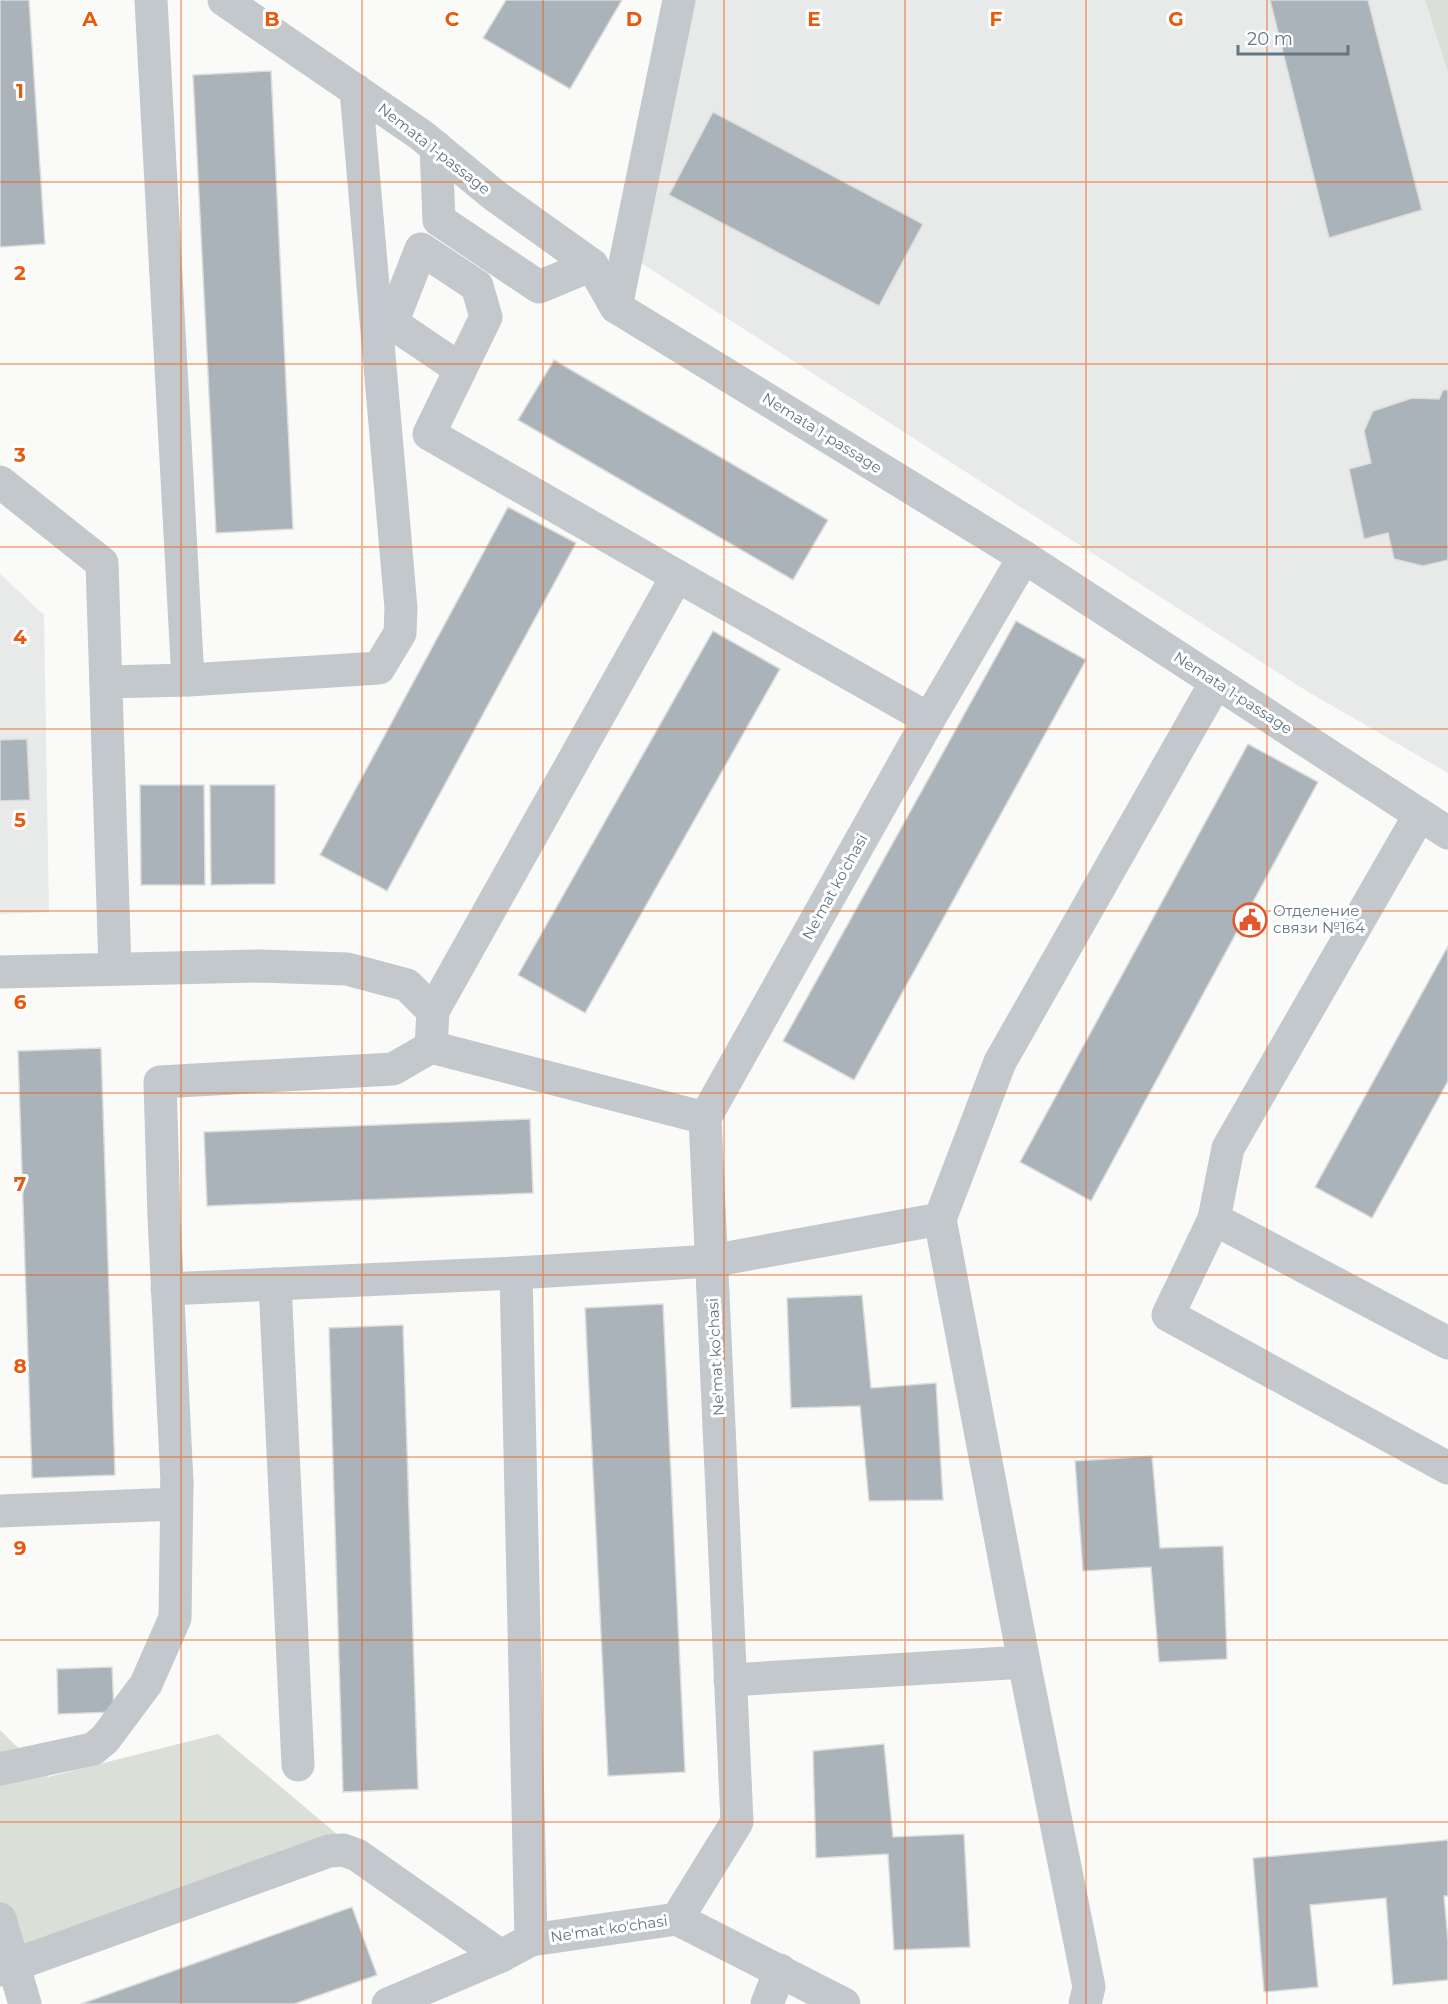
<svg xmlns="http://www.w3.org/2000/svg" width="1448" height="2004" viewBox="0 0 1448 2004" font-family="Montserrat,sans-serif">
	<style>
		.built { fill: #e8e9e9 }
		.green { fill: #dadfd7 }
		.building { fill: #aab3b9; stroke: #dcdcda; stroke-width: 1.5 }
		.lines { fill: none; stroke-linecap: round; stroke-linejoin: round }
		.minor { stroke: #c3c8cc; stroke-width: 33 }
		.grid { fill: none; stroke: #e8590c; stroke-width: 1.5; stroke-opacity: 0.55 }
		.labels { text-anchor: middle; stroke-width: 6; stroke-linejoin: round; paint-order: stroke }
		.street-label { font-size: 15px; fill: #657683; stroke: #fff }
		.poi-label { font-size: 15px; fill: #657683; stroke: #fff; text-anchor: start }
		.grid-label { font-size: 20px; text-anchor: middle; font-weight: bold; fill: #e8590c; stroke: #fff; stroke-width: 6; stroke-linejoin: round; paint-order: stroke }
	</style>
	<rect width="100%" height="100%" fill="#fafaf8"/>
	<!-- built -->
	<g class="built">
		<polygon points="688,0 1425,0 1448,73 1448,773 1305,690 627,254"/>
		<polygon points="0,574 44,615 49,912 0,914"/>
	</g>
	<!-- green -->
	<g class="green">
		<polygon points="1425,0 1448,0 1448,73"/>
		<polygon points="0,1730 48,1777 218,1734 338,1835 0,1954"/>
	</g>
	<!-- building -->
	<g class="building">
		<polygon points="0,0 29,0 45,244 0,247"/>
		<polygon points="506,0 622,0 570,89 483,38"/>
		<polygon points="1270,0 1368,0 1422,210 1329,238"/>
		<polygon points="271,71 293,529 216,533 193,75"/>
		<polygon points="713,112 923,224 879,306 669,195"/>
		<polygon points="554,360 828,520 793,580 518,420"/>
		<polygon points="1443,390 1448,390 1448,560 1423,566 1394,559 1388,533 1364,539 1349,469 1371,463 1364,431 1373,411 1412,398 1439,399"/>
		<polygon points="508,507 576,543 387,891 320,855"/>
		<polygon points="1016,621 1086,660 854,1080 783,1041"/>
		<polygon points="713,631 780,669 585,1013 518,975"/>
		<polygon points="27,739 30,800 0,801 0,740"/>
		<polygon points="1248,744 1318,782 1091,1201 1020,1162"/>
		<polygon points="140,785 204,785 205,885 141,885"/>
		<polygon points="210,785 275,785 275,884 211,885"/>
		<polygon points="1448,946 1448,1081 1372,1218 1315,1187"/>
		<polygon points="101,1048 115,1475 32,1478 18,1051"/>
		<polygon points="530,1119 533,1193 207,1206 204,1132"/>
		<polygon points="862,1295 871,1388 936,1383 943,1500 869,1501 860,1406 791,1408 787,1298"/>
		<polygon points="663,1304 685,1772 608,1776 585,1308"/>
		<polygon points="403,1325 418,1789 343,1792 329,1328"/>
		<polygon points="1152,1456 1160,1548 1223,1546 1227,1659 1159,1662 1151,1567 1083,1571 1075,1461"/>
		<polygon points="112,1667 114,1712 58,1714 57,1669"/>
		<polygon points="884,1744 893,1837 964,1834 970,1947 894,1950 888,1854 816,1858 813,1751"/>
		<polygon points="1448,1840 1448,1896 1444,1896 1448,1941 1448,1980 1393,1985 1386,1898 1310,1905 1318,1987 1264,1992 1253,1858"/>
		<polygon points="352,1907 377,1975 294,2004 81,2004"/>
	</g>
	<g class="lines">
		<!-- minor -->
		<g class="minor">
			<polyline points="224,0 421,135 494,195 592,265 616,307 1024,557 1448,833"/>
			<polyline points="436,147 439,220 539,287 592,265"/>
			<polyline points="616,307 679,0"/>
			<polyline points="0,482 102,563 115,969"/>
			<polyline points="677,576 929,719"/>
			<polyline points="188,680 379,668 400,633 401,608 356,90"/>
			<polyline points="106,682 188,680 151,0"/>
			<polyline points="0,972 260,966 347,969 407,985 433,1011 431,1047 393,1069 160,1082 164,1217 177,1482 175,1618 146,1684 105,1739 93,1749 0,1769"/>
			<polyline points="433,1011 677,576 429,434 486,317 477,286 421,249 392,323 460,369"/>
			<polyline points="431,1047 705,1118"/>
			<polyline points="940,1219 1000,1062 1216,682"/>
			<polyline points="1214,1219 1228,1148 1419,816"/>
			<polyline points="516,1273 711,1261 940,1219 1024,1662 730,1680"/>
			<polyline points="275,1284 298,1765"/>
			<polyline points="167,1289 516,1273 531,1940"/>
			<polyline points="1448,1343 1214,1219 1168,1315 1448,1468"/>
			<polyline points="0,1511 176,1504 177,1482"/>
			<polyline points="1024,1662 1089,1987 1085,2004"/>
			<polyline points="0,1919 25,2004"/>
			<polyline points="677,1919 844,2004"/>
			<polyline points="0,1970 329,1851 343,1850 357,1855 501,1956"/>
			<polyline points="388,2004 501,1956 531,1940 677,1919 737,1822 705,1118 929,719 1024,557"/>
			<polyline points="767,2004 780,1970"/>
		</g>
	</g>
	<!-- grid -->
	<path class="grid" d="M181 0V2004M362 0V2004M543 0V2004M724 0V2004M905 0V2004M1086 0V2004M1267 0V2004M0 182H1448M0 364H1448M0 547H1448M0 729H1448M0 911H1448M0 1093H1448M0 1275H1448M0 1457H1448M0 1640H1448M0 1822H1448"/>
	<!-- icons -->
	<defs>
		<symbol id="civic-ring" viewBox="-11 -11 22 22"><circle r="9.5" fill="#fff" stroke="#e4572e" stroke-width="1.5"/><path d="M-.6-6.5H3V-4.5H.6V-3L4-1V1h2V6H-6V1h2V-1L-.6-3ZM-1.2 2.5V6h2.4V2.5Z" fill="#e4572e"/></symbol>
	</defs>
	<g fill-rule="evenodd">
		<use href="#civic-ring" x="1231" y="901" width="38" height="38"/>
	</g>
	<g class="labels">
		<!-- street labels -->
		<g class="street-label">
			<text transform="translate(434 149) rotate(38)" y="5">Nemata 1-passage</text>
			<text transform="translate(822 433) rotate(32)" y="5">Nemata 1-passage</text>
			<text transform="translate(1233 693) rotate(33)" y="5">Nemata 1-passage</text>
			<text transform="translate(835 887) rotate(-61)" y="5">Ne'mat ko'chasi</text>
			<text transform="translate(716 1357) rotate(-93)" y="5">Ne'mat ko'chasi</text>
			<text transform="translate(609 1929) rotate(-8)" y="5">Ne'mat ko'chasi</text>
		</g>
		<!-- poi labels -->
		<g class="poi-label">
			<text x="1273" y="916">Отделение<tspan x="1273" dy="17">связи №164</tspan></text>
		</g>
	</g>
	<g class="grid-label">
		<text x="90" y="26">A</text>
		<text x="272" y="26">B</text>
		<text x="452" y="26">C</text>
		<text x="634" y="26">D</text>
		<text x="814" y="26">E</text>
		<text x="996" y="26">F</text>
		<text x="1176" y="26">G</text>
		<text x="20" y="98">1</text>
		<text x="20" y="280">2</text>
		<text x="20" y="462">3</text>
		<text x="20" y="644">4</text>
		<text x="20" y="827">5</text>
		<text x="20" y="1009">6</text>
		<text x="20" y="1191">7</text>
		<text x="20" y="1373">8</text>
		<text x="20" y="1555">9</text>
	</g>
	<!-- scale -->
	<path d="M1238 45v9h110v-9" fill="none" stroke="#657683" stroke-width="3"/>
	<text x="1247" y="45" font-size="18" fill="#657683" stroke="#ffffff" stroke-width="4.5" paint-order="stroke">20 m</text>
</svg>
